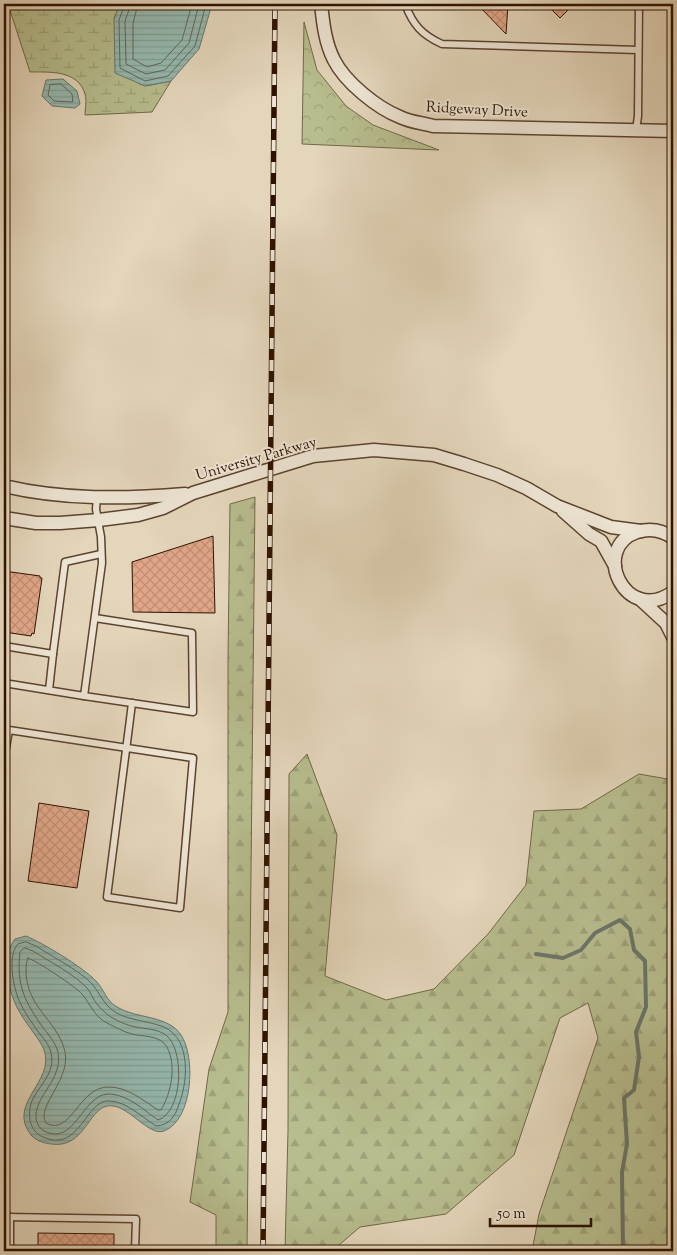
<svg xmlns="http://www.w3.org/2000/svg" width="677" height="1255" viewBox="0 0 677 1255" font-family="'Sorts Mill Goudy',serif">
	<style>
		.forest { fill: url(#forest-firs); stroke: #726847 }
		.wetland { fill: url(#wetland-marsh); stroke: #726847 }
		.park { fill: url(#park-crowns); stroke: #726847 }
		.water { fill: url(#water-rules); stroke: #6c766a }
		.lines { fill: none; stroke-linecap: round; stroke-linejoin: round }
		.shore { stroke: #626658; stroke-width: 1 }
		.stream { stroke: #6c766a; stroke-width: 4 }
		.building { fill: url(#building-cross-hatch); stroke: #2e1200 }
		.lane-casing { stroke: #5c432f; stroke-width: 9 }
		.street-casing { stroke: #5c432f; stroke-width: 15 }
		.lane { stroke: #ede4d3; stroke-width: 6 }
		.street { stroke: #ede4d3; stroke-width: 12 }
		.rail-casing { stroke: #2e1200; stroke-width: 5.5 }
		.rail { stroke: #ede4d3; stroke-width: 4; stroke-dasharray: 11; stroke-linecap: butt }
		.labels { text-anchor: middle; stroke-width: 4; stroke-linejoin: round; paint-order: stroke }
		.street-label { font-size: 15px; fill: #2e1200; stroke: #ede4d3 }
	</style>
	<defs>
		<pattern id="forest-firs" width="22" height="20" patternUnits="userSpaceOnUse" patternTransform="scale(1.25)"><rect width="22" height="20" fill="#b7bd8e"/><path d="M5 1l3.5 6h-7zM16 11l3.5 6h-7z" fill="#9ea179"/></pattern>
		<pattern id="wetland-marsh" width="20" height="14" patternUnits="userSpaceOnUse" patternTransform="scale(1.25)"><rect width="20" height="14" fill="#b7bd8e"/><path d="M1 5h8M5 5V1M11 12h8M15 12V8" fill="none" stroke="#9ea179"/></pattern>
		<pattern id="park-crowns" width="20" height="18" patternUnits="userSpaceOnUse" patternTransform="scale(1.25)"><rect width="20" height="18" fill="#b7bd8e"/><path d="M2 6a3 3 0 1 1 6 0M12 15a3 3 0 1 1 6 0" fill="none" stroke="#9ea179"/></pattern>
		<pattern id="water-rules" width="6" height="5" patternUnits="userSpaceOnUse" patternTransform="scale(1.25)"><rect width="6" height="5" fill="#95b9b0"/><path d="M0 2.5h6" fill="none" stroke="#819e96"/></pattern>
		<pattern id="building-cross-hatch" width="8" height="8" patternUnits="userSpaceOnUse" patternTransform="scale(1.25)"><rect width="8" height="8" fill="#e1a688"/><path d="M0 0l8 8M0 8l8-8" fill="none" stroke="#c18e74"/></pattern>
	</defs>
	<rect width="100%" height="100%" fill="#e4d6bb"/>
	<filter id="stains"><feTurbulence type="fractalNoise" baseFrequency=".004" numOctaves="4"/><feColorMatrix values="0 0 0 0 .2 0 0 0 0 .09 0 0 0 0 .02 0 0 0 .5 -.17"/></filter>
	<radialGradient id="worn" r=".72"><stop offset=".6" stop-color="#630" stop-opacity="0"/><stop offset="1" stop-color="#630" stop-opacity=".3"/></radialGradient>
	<!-- forest -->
	<g class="forest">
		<polygon points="255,497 247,1251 216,1251 216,1215 190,1202 209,1069 228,1012 228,658 230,504"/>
		<polygon points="307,754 337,835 325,976 386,1000 434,989 488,934 526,885 534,811 581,809 639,774 673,780 673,1251 532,1251 539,1214 598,1038 588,1003 560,1018 514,1155 446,1214 360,1227 332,1251 285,1251 288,1131 289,774"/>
	</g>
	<!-- wetland -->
	<path class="wetland" d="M8 4H120L114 19 145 86 171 81 152 112 85 115C85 109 87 100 85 94 78 70 50 72 30 72Z"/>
	<!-- park -->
	<polygon class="park" points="304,22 317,70 346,106 373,125 439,150 302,144"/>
	<!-- water -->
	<g class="water">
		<polygon points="120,4 211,4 210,11 199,49 171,81 145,86 115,73 114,19"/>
		<polygon points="63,79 77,91 80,104 75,108 52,106 42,96 46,80"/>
		<path d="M26 936C43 943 84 968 96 981 104 989 106 1001 117 1007 137 1019 168 1015 181 1035 196 1057 193 1120 164 1131 148 1137 127 1102 107 1106 88 1110 84 1149 51 1144 44 1143 36 1141 31 1135 4 1101 64 1078 40 1042 23 1017 9 1003 8 971 7 958 7 950 15 939Z"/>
	</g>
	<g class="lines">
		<!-- shore -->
		<g class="shore">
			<polyline points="125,4 119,20 120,68 145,81 168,76 195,46 206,4"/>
			<polyline points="131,4 125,21 126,64 146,74 165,70 189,43 199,4"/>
			<polyline points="138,4 133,23 133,59 147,67 161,63 182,40 192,4"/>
			<polygon points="61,84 72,94 73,102 54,101 48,95 50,85"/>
			<path d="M26 942 36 946C51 956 82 972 93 985 100 994 102 1001 111 1009 124 1020 143 1020 158 1025 191 1033 189 1079 179 1104 176 1115 169 1126 156 1126 142 1117 127 1102 110 1101 86 1098 80 1154 43 1137 29 1131 27 1114 32 1101 39 1085 56 1073 51 1053 50 1045 42 1037 37 1030 22 1009 14 996 12 969 12 959 12 951 18 944Z"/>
			<path d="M25 948 33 951C50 962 74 974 87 988 90 991 91 995 93 998 96 1004 103 1011 108 1015 115 1020 128 1026 136 1027 146 1029 158 1029 166 1035 185 1050 183 1112 158 1120 144 1110 127 1094 108 1094 82 1095 75 1147 44 1131 40 1129 37 1124 36 1119 34 1095 63 1081 58 1052 56 1044 49 1035 44 1029 25 1002 16 986 20 952Z"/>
			<path d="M28 958C37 961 76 987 82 994 90 1004 95 1017 107 1023 115 1027 124 1032 132 1034 144 1037 160 1035 167 1047 177 1066 171 1093 161 1110H158C143 1100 127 1087 109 1087 79 1086 71 1137 46 1123 35 1106 74 1078 64 1048 55 1019 28 1008 26 973 26 967 26 963 28 958Z"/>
		</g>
		<!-- stream -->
		<polyline class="stream" points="536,954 563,958 581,950 595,933 620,920 630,929 634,950 645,961 646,1007 636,1032 639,1057 634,1090 624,1098 627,1144 622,1172 623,1251"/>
	</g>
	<!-- building -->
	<g class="building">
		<polygon points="477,4 508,4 506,34"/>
		<polygon points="546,4 574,4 560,18"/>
		<polygon points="213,536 215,613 133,612 132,562"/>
		<polygon points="4,571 40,576 40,578 42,578 34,634 32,633 31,636 4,632"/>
		<polygon points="39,803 89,811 77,888 28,881"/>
		<polygon points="38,1233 114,1234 114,1251 38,1251"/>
	</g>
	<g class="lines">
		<defs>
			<g id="lane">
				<path d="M405 4C413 25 422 35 442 44L638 50"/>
				<polyline points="636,130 638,116 639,4"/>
				<polyline points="4,646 53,654 65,562 101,554"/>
				<polyline points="4,683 84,696 102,563 101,537 96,509 97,497"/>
				<polyline points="49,690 53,654"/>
				<polyline points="84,696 193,712 192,633 95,618"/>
				<path d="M4 759 9 730 193 758 180 908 107 897C115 833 124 768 132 703"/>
				<polyline points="4,1217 136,1219 135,1251"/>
				<polyline points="10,1251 10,1217"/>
			</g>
			<g id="street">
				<path d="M321 4C323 22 325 43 334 60 345 82 377 108 400 117 410 122 422 123 433 126L673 131"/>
				<path d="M4 486C63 500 125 499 185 494"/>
				<polyline points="563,511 589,534 601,541 615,566"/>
				<polyline points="4,518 36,523 60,523 99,520 138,515 163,508 193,493 313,456 374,450 434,455 464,464 497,475 526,488 557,506 611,527 641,531"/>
				<path d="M673 538C662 530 650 528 637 532 590 548 625 626 673 592"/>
				<polyline points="640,599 666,623 673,637"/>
			</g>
		</defs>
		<!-- lane casing -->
		<use href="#lane" class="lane-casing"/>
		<!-- street casing -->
		<use href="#street" class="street-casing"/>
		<!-- lane -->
		<use href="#lane" class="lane"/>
		<!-- street -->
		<use href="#street" class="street"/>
		<defs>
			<polyline id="rail" points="263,1251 275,4"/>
		</defs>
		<!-- rail casing -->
		<use href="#rail" class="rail-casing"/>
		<!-- rail -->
		<use href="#rail" class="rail"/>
	</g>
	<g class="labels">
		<!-- street labels -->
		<g class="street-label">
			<text transform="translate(477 109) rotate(3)" y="5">Ridgeway Drive</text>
			<text transform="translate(256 458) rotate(-16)" y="5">University Parkway</text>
		</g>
	</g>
	<!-- margin -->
	<rect width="677" height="1255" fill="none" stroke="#e4d6bb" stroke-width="20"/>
	<rect x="5" y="5" width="667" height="1245" fill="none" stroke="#2e1200" stroke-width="2.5"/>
	<rect x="10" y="10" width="657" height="1235" fill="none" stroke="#2e1200"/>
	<!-- scale -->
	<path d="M490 1218v8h101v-8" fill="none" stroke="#2e1200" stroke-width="2.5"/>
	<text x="497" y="1218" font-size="15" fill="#2e1200" stroke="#ede4d3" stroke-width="4" paint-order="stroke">50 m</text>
	<rect width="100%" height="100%" filter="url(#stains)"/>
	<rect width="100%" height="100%" fill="url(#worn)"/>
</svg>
